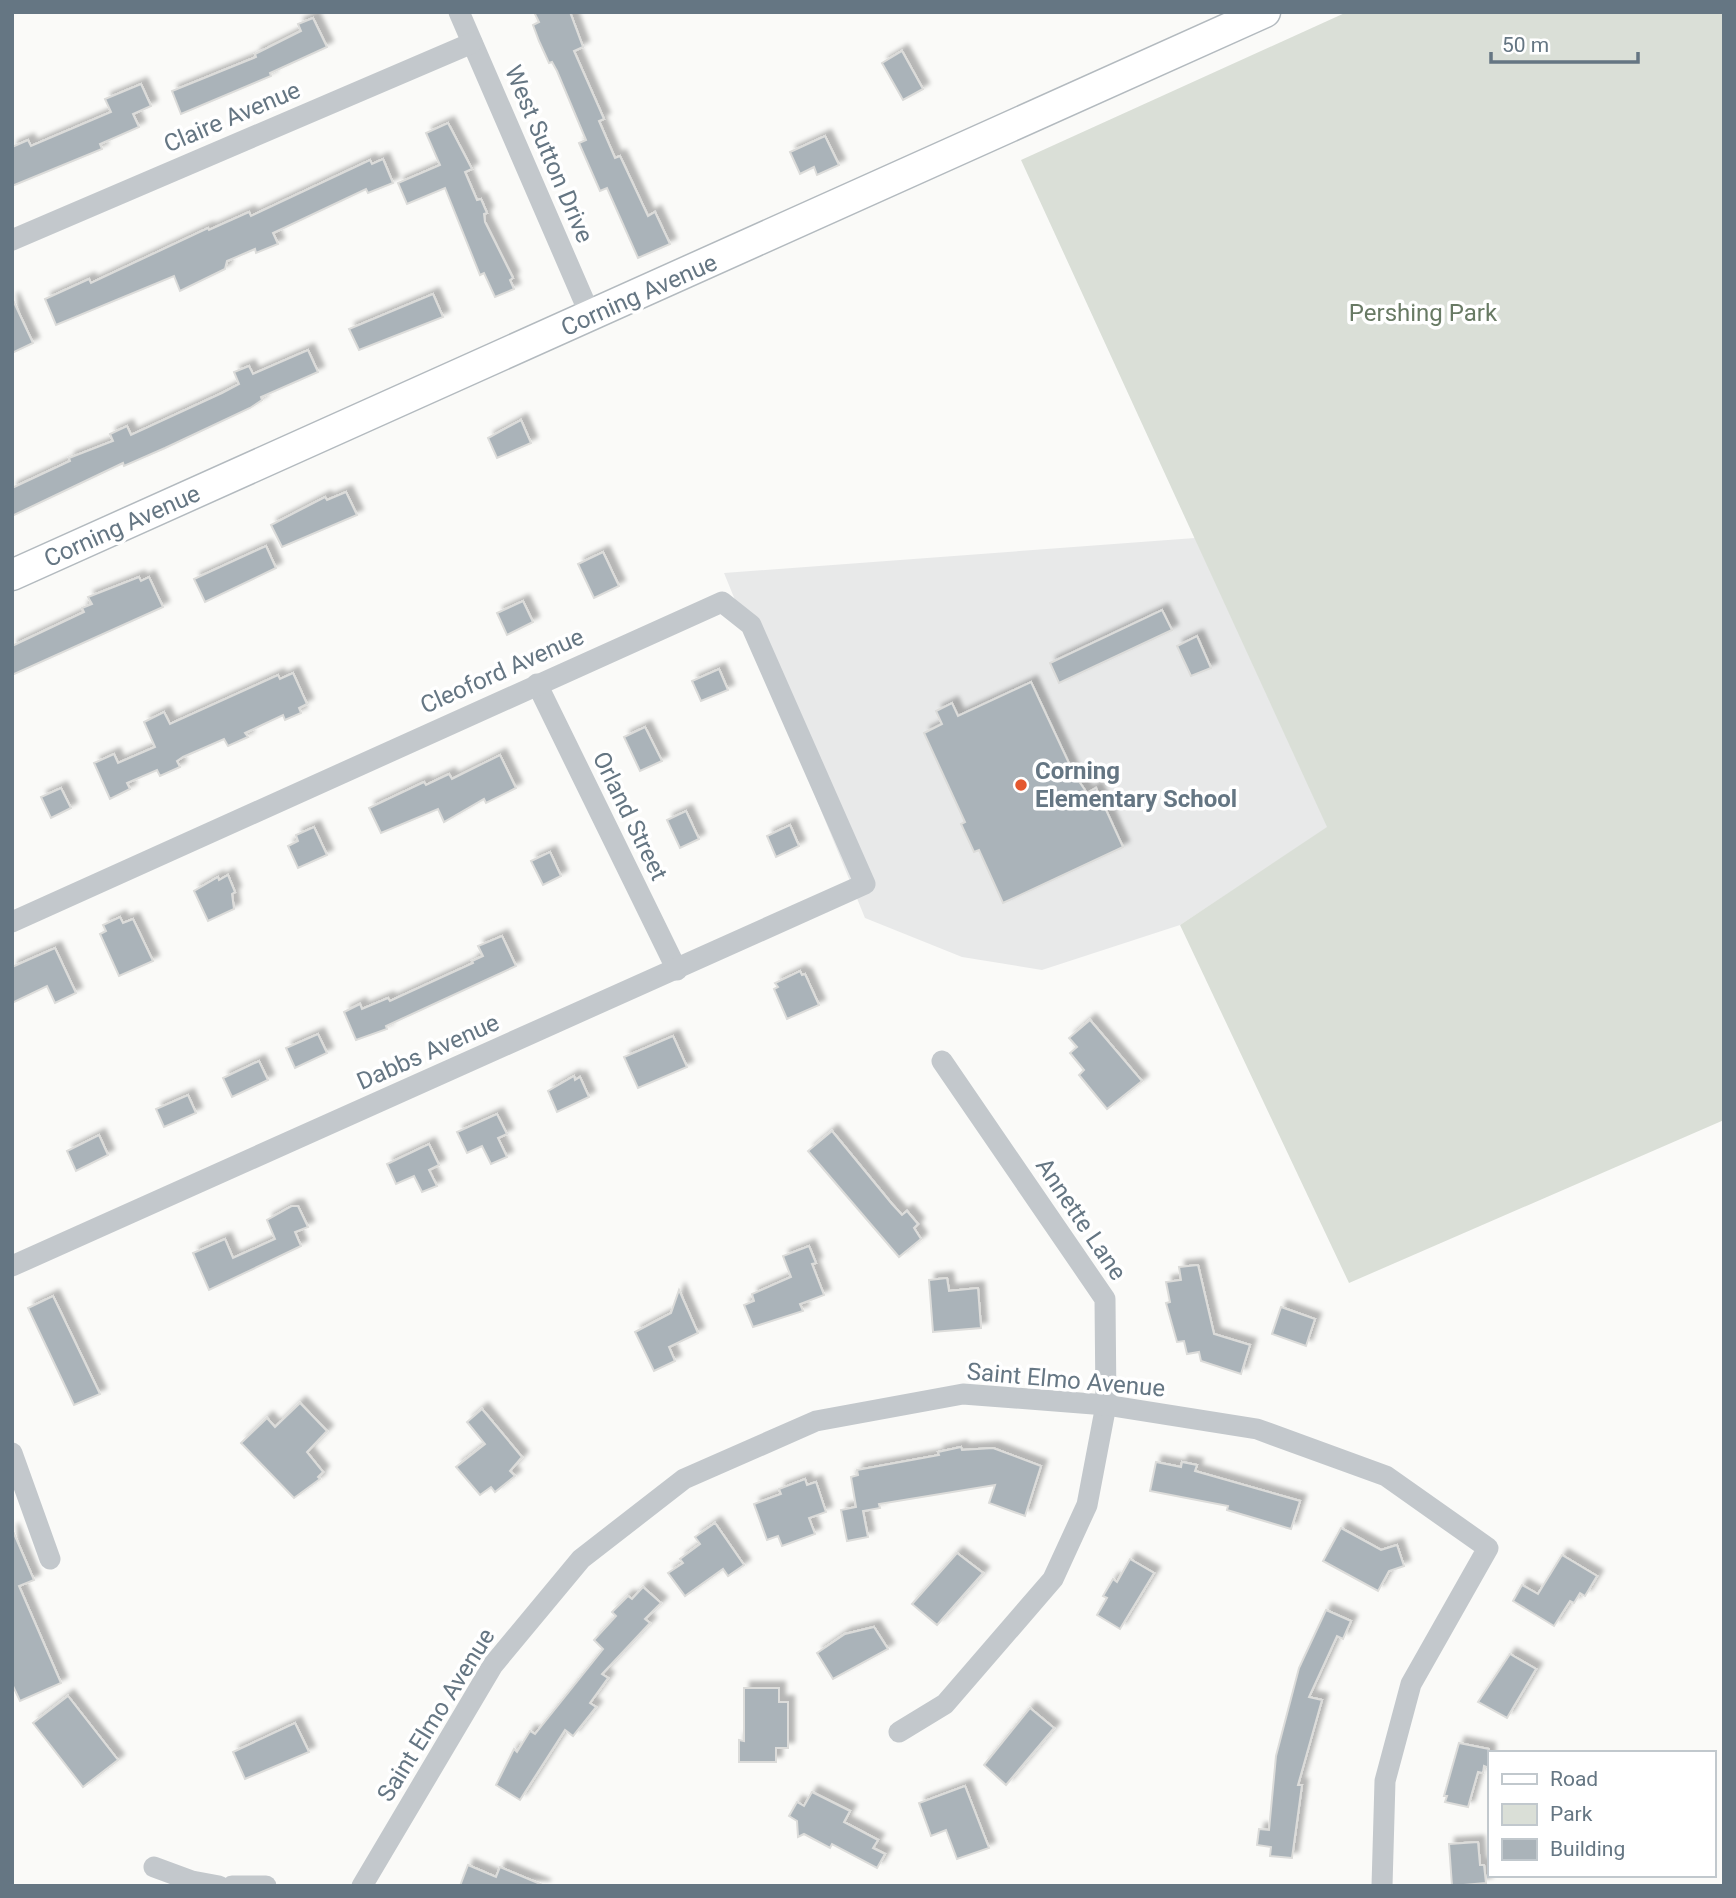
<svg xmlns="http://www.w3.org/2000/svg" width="1736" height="1898" viewBox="0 0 1736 1898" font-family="Roboto,sans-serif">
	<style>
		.built { fill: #e8e9e9 }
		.park { fill: #dadfd7 }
		.building { fill: #aab3b9; stroke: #dcdcda; stroke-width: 2; filter: url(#shadow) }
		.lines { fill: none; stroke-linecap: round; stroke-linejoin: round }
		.secondary-casing { stroke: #b3babf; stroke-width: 33 }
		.street { stroke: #c3c8cc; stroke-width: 21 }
		.secondary { stroke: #fff; stroke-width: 30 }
		.poi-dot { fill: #e4572e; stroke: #fff; stroke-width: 2.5 }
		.labels { text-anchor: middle; stroke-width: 7; stroke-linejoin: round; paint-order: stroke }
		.street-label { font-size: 24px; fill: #657683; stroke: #fff }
		.park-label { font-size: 24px; fill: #687a64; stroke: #fff }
		.poi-label { font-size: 24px; font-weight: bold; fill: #657683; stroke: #fff; text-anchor: start }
	</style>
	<defs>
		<filter id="shadow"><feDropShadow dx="6" dy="-6" stdDeviation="2" flood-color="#0004"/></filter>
	</defs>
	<rect width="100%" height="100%" fill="#fafaf8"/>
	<!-- built -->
	<polygon class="built" points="1195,538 1328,828 1180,925 1042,970 962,957 865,918 724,573"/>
	<!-- park -->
	<polygon class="park" points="1347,12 1724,12 1724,1120 1349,1283 1180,925 1327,827 1021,160"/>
	<!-- building -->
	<g class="building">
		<polygon points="534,12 570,12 583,47 574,51 604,119 599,121 615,158 620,156 648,216 655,212 670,244 638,258 607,188 600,191 579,143 586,140 557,71 552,62 549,63 539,41 533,25 539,22"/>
		<polygon points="313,18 327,47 270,73 271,76 181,114 172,91 256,57 255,54 301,31 298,24"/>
		<polygon points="902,51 923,89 903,100 882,63"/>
		<polygon points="141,84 151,106 133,114 139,127 100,144 102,149 12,186 12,147 28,140 31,146 111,112 105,99"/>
		<polygon points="448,123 472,169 465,172 477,200 481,199 487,213 484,214 485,222 513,278 510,280 514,289 495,297 484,273 480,275 445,188 407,204 398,183 440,165 426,133"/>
		<polygon points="825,136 839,165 817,175 814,167 800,174 790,152"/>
		<polygon points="383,159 393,183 368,193 366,189 273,233 278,244 256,253 255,249 227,261 225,269 180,291 174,276 56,325 45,299 89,279 91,283 208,228 209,230 249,212 251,216 370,160 372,164"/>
		<polygon points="433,294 443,317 359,350 349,329"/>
		<polygon points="12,298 33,343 12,353"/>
		<polygon points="308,350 318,372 261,397 262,400 250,408 165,448 124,466 123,463 12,516 12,488 70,461 69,458 113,441 110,434 127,426 131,435 222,393 239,384 234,372 249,366 253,374"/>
		<polygon points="521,420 531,443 497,458 488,438"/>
		<polygon points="346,492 357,515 282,547 271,525 325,497 327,500"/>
		<polygon points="266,546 276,568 205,602 194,579"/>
		<polygon points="603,552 619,586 594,598 578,564"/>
		<polygon points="139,577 141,581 149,577 163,607 12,675 12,646 84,612 82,608 92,604 88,597"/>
		<polygon points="523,601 533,622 507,635 497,613"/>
		<polygon points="1162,610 1172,630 1059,683 1050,663"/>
		<polygon points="1197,636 1211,668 1191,676 1177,646"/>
		<polygon points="719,669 728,690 701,701 692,681"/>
		<polygon points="293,673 307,704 299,708 301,713 285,720 283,715 245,733 248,737 228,746 224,739 183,757 177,761 180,767 160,776 157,770 127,783 130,789 110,799 94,763 114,754 118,763 155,747 144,722 164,712 170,724 278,675 280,679"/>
		<polygon points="1031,682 1074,774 1087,793 1096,788 1123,847 1003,903 979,850 974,852 961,824 965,822 924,733 942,724 936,711 952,703 958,716"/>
		<polygon points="645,727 662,761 640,771 624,737"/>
		<polygon points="500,755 516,788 486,803 484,799 444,822 438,809 381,833 369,808 424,782 426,785 449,774 452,779"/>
		<polygon points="61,788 71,808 51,818 41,797"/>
		<polygon points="686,811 699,839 680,848 667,820"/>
		<polygon points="790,825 799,846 776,857 767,836"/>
		<polygon points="314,827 327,855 298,868 288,846 298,841 296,835"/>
		<polygon points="550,852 561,876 543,885 531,861"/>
		<polygon points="228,875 235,892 232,894 234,909 208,921 194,891 218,877 219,880"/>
		<polygon points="120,917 123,923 133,919 153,961 119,976 100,934 106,931 103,925"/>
		<polygon points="502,936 516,966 386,1026 387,1029 356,1040 344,1012 360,1004 362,1009 388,998 390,1001 473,963 472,961 483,956 478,946"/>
		<polygon points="55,948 76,993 55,1003 47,986 12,1003 12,967"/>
		<polygon points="800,971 802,975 805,974 819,1005 787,1019 774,989 778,987 775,983"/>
		<polygon points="1090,1020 1142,1081 1107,1109 1079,1075 1084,1070 1070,1053 1077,1047 1069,1038"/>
		<polygon points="318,1034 327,1053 295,1068 286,1048"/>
		<polygon points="673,1036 687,1067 638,1088 624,1057"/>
		<polygon points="259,1061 268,1080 232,1097 223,1078"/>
		<polygon points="574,1076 575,1080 580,1077 589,1097 557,1112 548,1091"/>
		<polygon points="188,1095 196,1113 164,1127 156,1109"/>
		<polygon points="497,1114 507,1134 498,1138 507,1157 491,1164 482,1146 467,1153 457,1132"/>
		<polygon points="832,1131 892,1204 902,1215 907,1211 918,1224 914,1228 921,1239 899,1257 808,1151"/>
		<polygon points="99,1135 108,1155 76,1171 67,1151"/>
		<polygon points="429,1144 439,1165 429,1170 437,1186 422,1192 414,1176 396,1184 387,1164"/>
		<polygon points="292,1206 298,1206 308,1227 295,1232 301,1246 209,1290 193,1253 225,1239 233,1258 275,1239 267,1220"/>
		<polygon points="809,1246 816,1263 812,1264 824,1295 800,1304 803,1311 753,1327 744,1305 754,1301 752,1294 791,1277 783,1256"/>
		<polygon points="1198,1265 1214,1334 1250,1345 1241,1374 1201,1361 1199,1352 1187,1354 1184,1341 1177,1342 1166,1303 1170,1302 1166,1282 1181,1280 1179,1267"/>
		<polygon points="947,1278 949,1291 978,1288 981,1328 933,1332 929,1280"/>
		<polygon points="679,1290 698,1333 669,1347 675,1361 654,1371 635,1332 671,1313"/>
		<polygon points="53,1296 100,1394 74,1405 28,1308"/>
		<polygon points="1281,1307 1315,1319 1306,1346 1272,1334"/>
		<polygon points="300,1403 327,1431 307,1452 323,1472 318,1477 320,1479 294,1498 241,1443 267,1418 275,1427"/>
		<polygon points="482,1409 522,1457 510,1471 515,1476 495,1492 491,1487 480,1495 456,1467 485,1444 467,1422"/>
		<polygon points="961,1447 962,1450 993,1448 1041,1466 1025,1516 989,1503 995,1485 879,1504 880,1508 863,1511 868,1537 847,1541 841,1510 856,1507 851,1477 858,1475 857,1470 939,1455 938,1452"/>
		<polygon points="1156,1462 1181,1467 1182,1462 1197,1465 1195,1471 1300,1501 1291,1529 1227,1510 1228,1506 1150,1491"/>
		<polygon points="805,1479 807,1485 816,1482 826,1512 809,1518 815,1534 782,1546 778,1536 767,1540 754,1504 781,1494 779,1489"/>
		<polygon points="715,1523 744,1565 728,1576 723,1569 685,1596 668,1573 683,1563 680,1559 700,1544 695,1537"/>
		<polygon points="1341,1528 1381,1550 1397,1545 1404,1566 1389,1571 1378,1591 1323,1561"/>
		<polygon points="12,1529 34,1580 19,1586 61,1683 20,1701 12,1684"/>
		<polygon points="957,1553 983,1573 937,1625 912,1604"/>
		<polygon points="1562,1555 1597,1576 1585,1596 1580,1593 1574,1603 1570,1601 1554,1626 1513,1601 1522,1585 1538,1594"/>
		<polygon points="1130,1559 1154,1573 1120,1629 1097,1615 1107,1598 1103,1596 1113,1579 1117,1582"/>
		<polygon points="643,1587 661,1603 645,1619 650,1623 602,1674 608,1678 590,1703 596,1707 573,1736 565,1730 520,1800 496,1785 514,1749 517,1752 530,1731 535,1734 603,1649 594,1640 616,1616 612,1612 628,1596 632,1599"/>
		<polygon points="1326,1610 1351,1621 1343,1639 1337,1636 1309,1697 1322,1700 1298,1785 1302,1785 1292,1858 1270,1856 1271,1847 1257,1845 1259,1829 1269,1830 1276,1756 1299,1668"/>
		<polygon points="874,1627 888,1649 833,1679 817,1653 845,1634"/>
		<polygon points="1510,1654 1536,1669 1507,1718 1478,1702"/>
		<polygon points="744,1688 779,1688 779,1702 788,1702 788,1748 776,1748 776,1762 739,1762 739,1740 744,1741"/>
		<polygon points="68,1696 118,1760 83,1787 33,1723"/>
		<polygon points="1030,1708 1054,1728 1006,1785 984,1765"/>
		<polygon points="295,1723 309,1752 245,1779 233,1752"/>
		<polygon points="1459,1743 1489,1749 1489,1768 1484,1766 1483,1773 1478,1772 1468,1807 1445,1802 1447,1796 1444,1796"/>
		<polygon points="965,1786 989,1848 957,1859 946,1830 931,1836 919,1803"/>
		<polygon points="812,1792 850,1811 844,1822 878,1840 873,1848 885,1854 877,1868 832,1844 830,1848 804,1834 798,1837 797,1821 789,1816 797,1802 804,1806"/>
		<polygon points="1478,1842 1480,1865 1484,1865 1486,1883 1452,1886 1449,1844"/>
		<polygon points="468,1865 496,1877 500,1867 545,1886 460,1886"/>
	</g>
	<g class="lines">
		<defs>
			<polyline id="secondary" points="12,575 1265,12"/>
		</defs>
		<!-- secondary casing -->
		<use href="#secondary" class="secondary-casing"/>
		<!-- street -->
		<g class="street">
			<polyline points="459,12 591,317"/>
			<polyline points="12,240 472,43"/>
			<polyline points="537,684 677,970"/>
			<polyline points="12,922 722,602 751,625 865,884 12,1266"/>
			<polyline points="12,1453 50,1559"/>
			<polyline points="899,1732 945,1704 1053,1579 1087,1505 1106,1405 1105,1299 942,1061"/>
			<polyline points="154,1867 192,1881 219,1886"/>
			<polyline points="232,1886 266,1886"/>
			<polyline points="362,1886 493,1665 581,1559 684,1479 816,1421 963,1394 1106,1405 1257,1429 1386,1476 1488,1548 1411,1684 1385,1781 1382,1886"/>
		</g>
		<!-- secondary -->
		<use href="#secondary" class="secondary"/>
	</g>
	<!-- markers -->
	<circle class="poi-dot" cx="1021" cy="785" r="7"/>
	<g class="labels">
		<!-- street labels -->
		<g class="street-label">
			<text transform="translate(232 117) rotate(-23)" y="8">Claire Avenue</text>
			<text transform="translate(549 154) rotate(67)" y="8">West Sutton Drive</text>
			<text transform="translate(639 295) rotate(-24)" y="8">Corning Avenue</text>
			<text transform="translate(122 526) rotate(-24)" y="8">Corning Avenue</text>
			<text transform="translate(502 671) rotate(-24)" y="8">Cleoford Avenue</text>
			<text transform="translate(630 816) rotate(64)" y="8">Orland Street</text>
			<text transform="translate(428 1052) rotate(-24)" y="8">Dabbs Avenue</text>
			<text transform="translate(1081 1219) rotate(56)" y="8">Annette Lane</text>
			<text transform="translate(1066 1380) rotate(5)" y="8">Saint Elmo Avenue</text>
			<text transform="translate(436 1715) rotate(-58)" y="8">Saint Elmo Avenue</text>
		</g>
		<!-- park labels -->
		<g class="park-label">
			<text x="1423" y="321">Pershing Park</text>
		</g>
		<!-- poi labels -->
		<g class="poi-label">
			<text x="1035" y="779">Corning<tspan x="1035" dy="28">Elementary School</tspan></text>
		</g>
	</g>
	<!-- border -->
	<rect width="1736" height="1898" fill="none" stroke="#657683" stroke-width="28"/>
	<!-- legend -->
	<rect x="1488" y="1751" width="228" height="126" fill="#ffffff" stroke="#c1c8cd" stroke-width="2"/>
	<rect x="1502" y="1774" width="35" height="10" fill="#ffffff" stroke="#c1c8cd" stroke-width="2"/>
	<text x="1550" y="1786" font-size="21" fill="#657683">Road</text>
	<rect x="1502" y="1804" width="35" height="21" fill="#dadfd7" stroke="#c1c8cd" stroke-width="2"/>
	<text x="1550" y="1821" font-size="21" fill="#657683">Park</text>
	<rect x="1502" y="1839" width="35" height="21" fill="#aab3b9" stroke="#c1c8cd" stroke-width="2"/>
	<text x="1550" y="1856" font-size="21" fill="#657683">Building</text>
	<!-- scale -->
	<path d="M1491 52v10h147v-10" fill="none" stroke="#657683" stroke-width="3.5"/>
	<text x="1502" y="52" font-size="21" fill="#657683" stroke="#ffffff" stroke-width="5" paint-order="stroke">50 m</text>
</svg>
